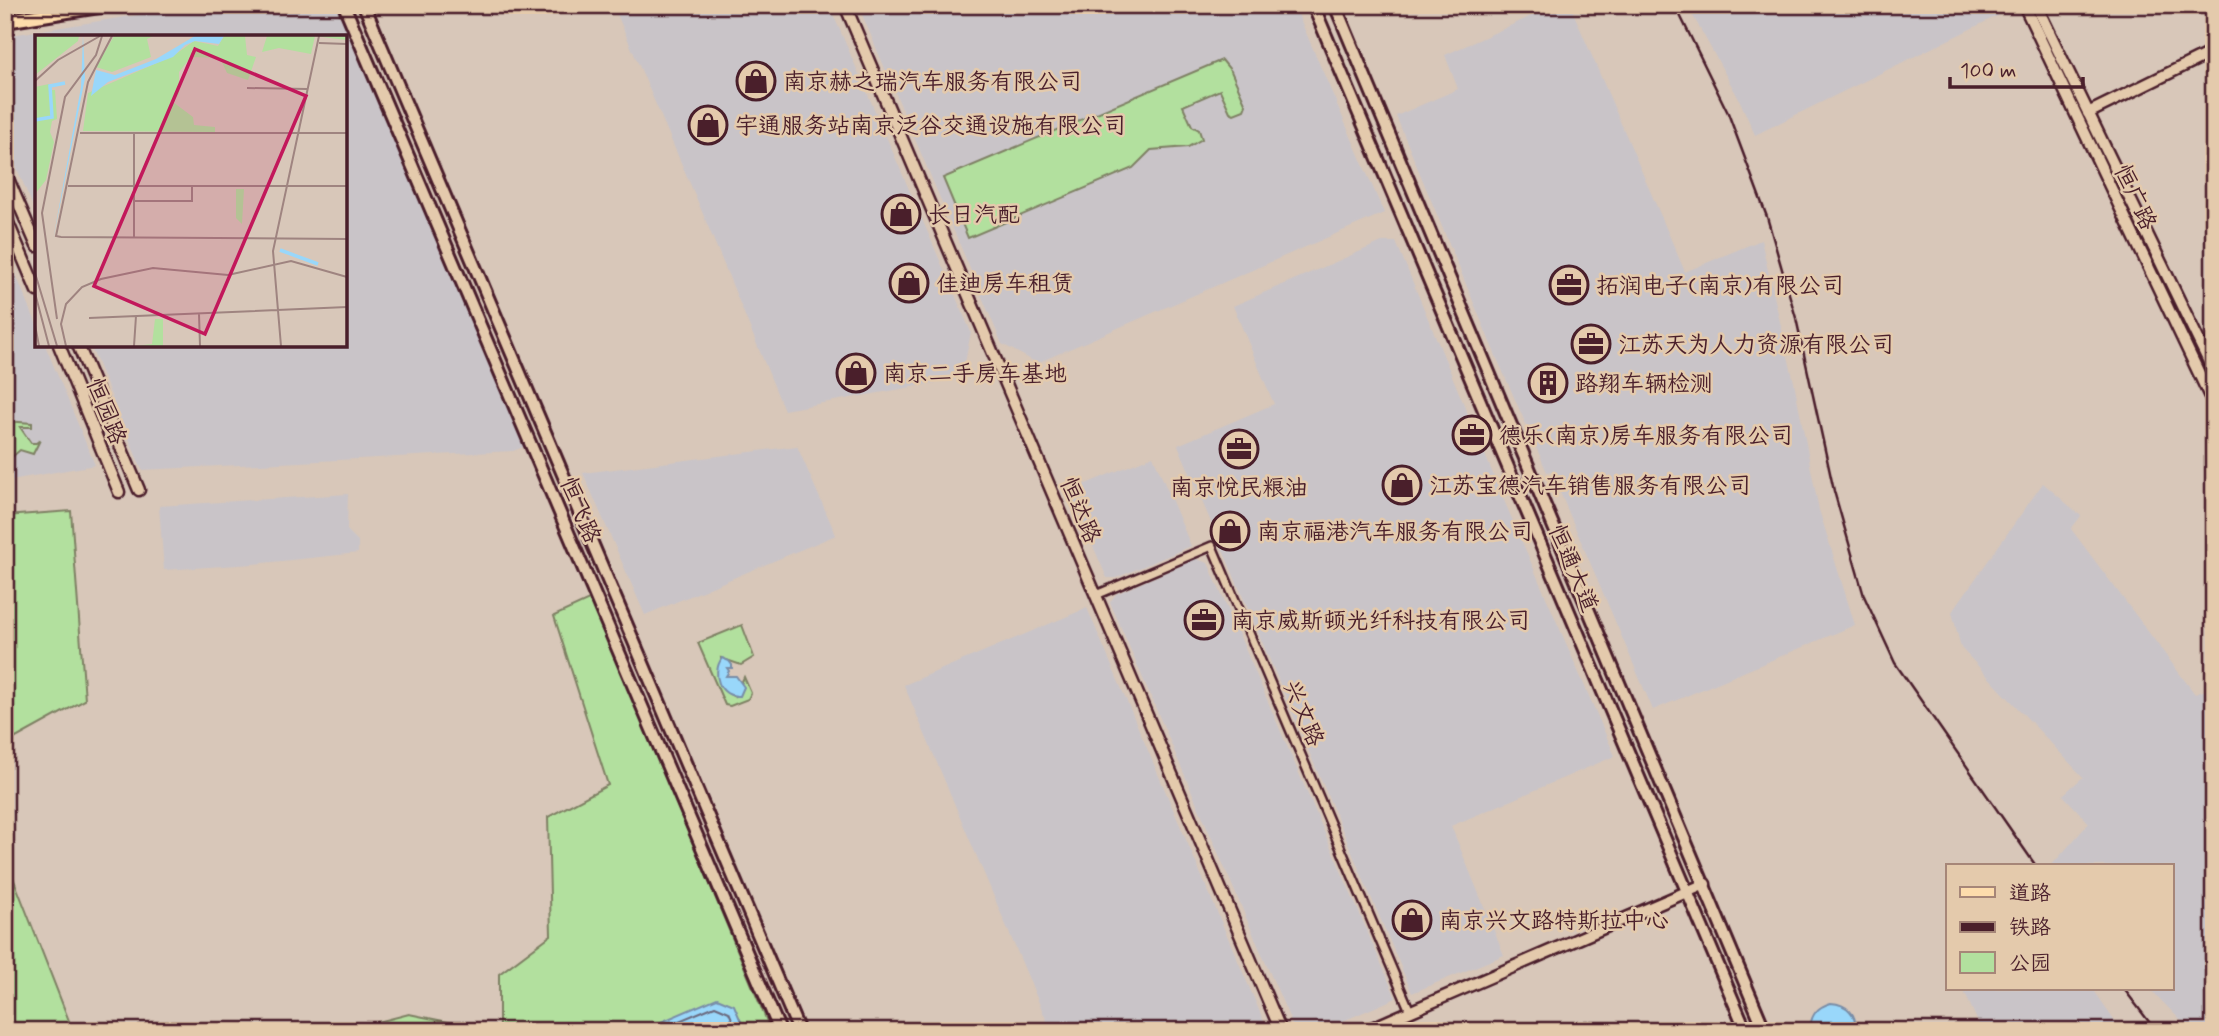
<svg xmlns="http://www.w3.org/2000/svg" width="2219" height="1036" viewBox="0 0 2219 1036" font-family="Mynerve,'LXGW WenKai TC',sans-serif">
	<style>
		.built { fill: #c9c4c8 }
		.green { fill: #b2e09e; stroke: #7e8064; stroke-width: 2 }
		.water { fill: #99d7fa; stroke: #798da7; stroke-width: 2 }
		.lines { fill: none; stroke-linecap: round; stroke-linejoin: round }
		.shore { stroke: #6a697e; stroke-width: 2 }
		.minor-casing { stroke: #4a1f2b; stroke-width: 12 }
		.tertiary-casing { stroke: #4a1f2b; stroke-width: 15 }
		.secondary-casing { stroke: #4a1f2b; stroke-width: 16 }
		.primary-casing { stroke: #4a1f2b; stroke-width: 18 }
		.minor { stroke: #e4caac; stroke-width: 7 }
		.tertiary { stroke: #e4caac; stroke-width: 10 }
		.secondary { stroke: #e4caac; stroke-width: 10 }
		.primary { stroke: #fddcac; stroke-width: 12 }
		.rail { stroke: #4a1f2b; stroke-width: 2.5 }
		.labels { text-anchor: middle; stroke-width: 5; stroke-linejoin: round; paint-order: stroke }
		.poi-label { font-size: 23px; fill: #4a1f2b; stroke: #e4caac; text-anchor: start }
		.street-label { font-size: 23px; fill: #4a1f2b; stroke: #e4caac }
		.inset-river { fill: none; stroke: #99d7fa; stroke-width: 3.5 }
		.inset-road { fill: none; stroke: #9f8480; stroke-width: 2 }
		.view { fill: #c2185b; fill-opacity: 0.15; stroke: #c2185b; stroke-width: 3.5 }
		.inset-edge { fill: none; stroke: #4a1f2b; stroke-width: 3.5 }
	</style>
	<rect width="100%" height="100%" fill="#d8c7b9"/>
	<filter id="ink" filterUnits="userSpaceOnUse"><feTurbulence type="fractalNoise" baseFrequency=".0143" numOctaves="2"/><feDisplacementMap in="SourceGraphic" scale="14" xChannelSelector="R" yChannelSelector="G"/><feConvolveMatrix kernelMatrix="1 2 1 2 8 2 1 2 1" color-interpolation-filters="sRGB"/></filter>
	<g filter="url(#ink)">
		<!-- built -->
		<g class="built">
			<polygon points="201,5 338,5 523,438 523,447 513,451 142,470 90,345 345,345 345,37 37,37 37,216 5,140 5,36"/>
			<polygon points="613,5 829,5 971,332 962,378 784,410 698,202"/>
			<polygon points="858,5 1294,5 1384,213 1037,363 1002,344"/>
			<polygon points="1556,5 1570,5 1685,272 1761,240 1794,382 1819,510 1855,625 1653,710 1551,471 1547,472 1495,354 1396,116 1458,89 1445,55"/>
			<polygon points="1687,5 2000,5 2003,13 1755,135 1739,99"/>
			<polygon points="1382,242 1396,242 1506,505 1615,756 1451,826 1504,955 1412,993 1178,445 1274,404 1233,306"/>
			<polygon points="5,249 37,325 37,345 45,345 95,465 5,481"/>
			<polygon points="797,446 836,535 645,615 583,473"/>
			<polygon points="1153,456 1191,546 1116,578 1107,578 1069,491"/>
			<polygon points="2043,483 2081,516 2071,529 2195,694 2214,687 2214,1031 2191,1031 2150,989 2172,989 2172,866 2051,866 2089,823 2063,795 2083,777 1961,648 1952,612"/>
			<polygon points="348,494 347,530 358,541 358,553 253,564 164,570 159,506"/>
			<polygon points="1196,559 1208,563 1396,998 1320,1031 1295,1031 1110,602 1116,594"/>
			<polygon points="1087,608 1268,1031 1051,1031 904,685"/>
			<polygon points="1963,989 2093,989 2122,1031 1982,1031"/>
		</g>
		<!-- green -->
		<g class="green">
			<polygon points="1222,60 1231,71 1246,105 1244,110 1234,114 1230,112 1220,90 1183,106 1192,126 1199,130 1202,139 1188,147 1151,150 1133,168 968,238 943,178"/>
			<polygon points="6,421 32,423 32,427 20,427 31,443 36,443 40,440 33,454 20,450 5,463"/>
			<polygon points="71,511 85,700 5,744 5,516"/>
			<polygon points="591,599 771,1031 499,1031 499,974 551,935 548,817 608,785 554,616"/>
			<polygon points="742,625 754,657 741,665 721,658 726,692 735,697 744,677 751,693 748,699 730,706 725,705 698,643"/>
			<polygon points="5,857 73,1031 5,1031"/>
			<polygon points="409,1014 492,1031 343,1031"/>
		</g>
		<!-- water -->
		<g class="water">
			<path d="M722 658 729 661 732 665V668H727L729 671 726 676H736L744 687 740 696C719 698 711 673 722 658Z"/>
			<polygon points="717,998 734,1005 745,1031 640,1031"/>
			<path d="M1831 1003C1847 1004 1857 1014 1856 1031H1810C1810 1016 1816 1007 1831 1003Z"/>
		</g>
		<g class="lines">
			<!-- shore -->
			<polyline class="shore" points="655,1031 715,1006 729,1012 737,1031"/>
			<defs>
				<polyline id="minor" points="1096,595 1212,546 1410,1011"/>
				<g id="tertiary">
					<polyline points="845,5 1281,1031"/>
					<polyline points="2024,5 2214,405"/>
					<polyline points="2036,5 2214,372"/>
					<polyline points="2088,113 2214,51"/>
					<polyline points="5,172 37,246"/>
					<polyline points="5,216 37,291"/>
					<polyline points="59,345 119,492"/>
					<polyline points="78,345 139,490"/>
					<polyline points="1365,1031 1705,884"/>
				</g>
				<g id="secondary">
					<polyline points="344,5 780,1031"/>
					<polyline points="364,5 799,1031"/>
					<polyline points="1313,5 1746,1031"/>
					<polyline points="1335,5 1765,1031"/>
				</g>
				<polyline id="primary" points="5,21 105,5"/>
			</defs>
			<!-- minor casing -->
			<use href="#minor" class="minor-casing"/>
			<!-- tertiary casing -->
			<use href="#tertiary" class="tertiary-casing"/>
			<!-- secondary casing -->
			<use href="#secondary" class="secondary-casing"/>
			<!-- primary casing -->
			<use href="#primary" class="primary-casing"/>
			<!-- minor -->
			<use href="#minor" class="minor"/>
			<!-- tertiary -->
			<use href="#tertiary" class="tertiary"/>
			<!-- secondary -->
			<use href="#secondary" class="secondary"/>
			<!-- primary -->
			<use href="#primary" class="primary"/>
			<!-- rail -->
			<g class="rail">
				<polyline points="1675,5 1728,113 1767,217 1796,318 1834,491 1864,596 1895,663 2036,866"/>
				<polyline points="2124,989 2156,1031"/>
			</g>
		</g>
	</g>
	<!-- icons -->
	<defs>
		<symbol id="shop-ring" viewBox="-11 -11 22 22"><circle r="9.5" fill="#e4caac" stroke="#4a1f2b" stroke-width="1.5"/><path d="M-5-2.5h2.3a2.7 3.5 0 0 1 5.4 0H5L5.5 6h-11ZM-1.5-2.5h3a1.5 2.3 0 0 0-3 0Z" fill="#4a1f2b"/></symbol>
		<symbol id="office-ring" viewBox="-11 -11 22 22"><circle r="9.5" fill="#e4caac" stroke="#4a1f2b" stroke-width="1.5"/><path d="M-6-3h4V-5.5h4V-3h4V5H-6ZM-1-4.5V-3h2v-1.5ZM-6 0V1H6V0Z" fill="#4a1f2b"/></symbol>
		<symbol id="building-ring" viewBox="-11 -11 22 22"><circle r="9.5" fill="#e4caac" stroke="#4a1f2b" stroke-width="1.5"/><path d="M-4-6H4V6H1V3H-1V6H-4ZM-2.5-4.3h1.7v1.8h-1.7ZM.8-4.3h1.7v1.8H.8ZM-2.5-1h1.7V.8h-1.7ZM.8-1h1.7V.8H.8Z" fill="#4a1f2b"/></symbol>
	</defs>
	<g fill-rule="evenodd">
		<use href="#shop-ring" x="734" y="59" width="44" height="44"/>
		<use href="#shop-ring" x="686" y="103" width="44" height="44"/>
		<use href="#shop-ring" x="879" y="192" width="44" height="44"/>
		<use href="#shop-ring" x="887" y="261" width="44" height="44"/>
		<use href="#office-ring" x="1547" y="263" width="44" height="44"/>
		<use href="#office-ring" x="1569" y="322" width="44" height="44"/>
		<use href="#shop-ring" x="834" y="351" width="44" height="44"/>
		<use href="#building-ring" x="1526" y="361" width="44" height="44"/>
		<use href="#office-ring" x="1450" y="413" width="44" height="44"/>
		<use href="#office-ring" x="1217" y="427" width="44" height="44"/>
		<use href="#shop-ring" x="1380" y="463" width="44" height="44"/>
		<use href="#shop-ring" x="1208" y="509" width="44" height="44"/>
		<use href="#office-ring" x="1182" y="598" width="44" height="44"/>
		<use href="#shop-ring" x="1390" y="898" width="44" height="44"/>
	</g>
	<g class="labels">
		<!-- poi labels -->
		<g class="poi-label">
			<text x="783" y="89">南京赫之瑞汽车服务有限公司</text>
			<text x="735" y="133">宇通服务站南京泛谷交通设施有限公司</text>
			<text x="928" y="222">长日汽配</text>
			<text x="936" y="291">佳迪房车租赁</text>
			<text x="1596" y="293">拓润电子(南京)有限公司</text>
			<text x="1618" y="352">江苏天为人力资源有限公司</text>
			<text x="883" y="381">南京二手房车基地</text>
			<text x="1575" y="391">路翔车辆检测</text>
			<text x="1499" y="443">德乐(南京)房车服务有限公司</text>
			<text x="1429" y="493">江苏宝德汽车销售服务有限公司</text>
			<text x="1239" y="495" text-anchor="middle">南京悦民粮油</text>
			<text x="1257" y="539">南京福港汽车服务有限公司</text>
			<text x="1231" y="628">南京威斯顿光纤科技有限公司</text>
			<text x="1439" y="928">南京兴文路特斯拉中心</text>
		</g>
		<!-- street labels -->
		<g class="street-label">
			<text transform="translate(2136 197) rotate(65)" y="8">恒广路</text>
			<text transform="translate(107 411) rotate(68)" y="8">恒园路</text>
			<text transform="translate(581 510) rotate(67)" y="8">恒飞路</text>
			<text transform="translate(1081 510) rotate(67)" y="8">恒达路</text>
			<text transform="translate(1574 568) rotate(67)" y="8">恒通大道</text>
			<text transform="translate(1304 713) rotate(67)" y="8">兴文路</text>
		</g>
	</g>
	<!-- overview -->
	<g transform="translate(35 35)">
		<rect width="312" height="312" fill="#d8c7b9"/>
		<path d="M0 1H44L43 6 0 40ZM79 1H118L112 4 116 22 77 37 61 32ZM189 1H210L212 20 221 22 213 45 192 38 185 23 156 22 144 37V59L138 67 158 82 159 90 180 92V97L48 96 53 58 138 21 159 6 183 11ZM232 1H311V5L280 1 276 19 244 13 227 17ZM14 49 15 55H20L22 84 17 86 15 97 19 107 11 145 0 159V52ZM201 154H209L207 189 201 183ZM120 284H128V311H101L117 309Z" fill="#b2e09e"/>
		<path d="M48 1 50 43 18 205 46 52ZM160 1H189L184 9 160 6 150 10 138 22 73 47 56 61 61 35 80 40 121 24Z" fill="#99d7fa"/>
		<path class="inset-river" d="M0 85 17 82 15 51 30 48M245 215 283 229"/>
		<path class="inset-road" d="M284 8 312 9M0 46 23 25 65 1M212 53 272 54M45 98H312M33 151H312M98 166H157V151M26 202 21 201 53 47 77 1M26 202 312 204M99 203V97M0 238 22 311M0 258 14 311M164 279 165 311M54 283 312 272M22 284 7 178 30 62 61 20 67 1M0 290 4 311M31 311 26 289 31 269 47 252 66 244 118 233 193 240 256 226 312 242M99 311 101 281M246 311 238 216 284 1"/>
		<path class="view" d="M160 14 271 61 170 299 59 251Z"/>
		<rect width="312" height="312" class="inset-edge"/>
	</g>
	<!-- margin -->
	<rect width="2219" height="1036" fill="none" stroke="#e4caac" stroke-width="28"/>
	<rect x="14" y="14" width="2191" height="1008" fill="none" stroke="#4a1f2b" stroke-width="2.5" filter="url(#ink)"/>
	<!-- legend -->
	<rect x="1946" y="864" width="228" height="126" fill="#e4caac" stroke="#a68678" stroke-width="2"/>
	<rect x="1960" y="887" width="35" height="10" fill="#fddcac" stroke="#a68678" stroke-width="2"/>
	<text x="2009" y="900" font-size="21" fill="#4a1f2b">道路</text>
	<rect x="1960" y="922" width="35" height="10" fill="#4a1f2b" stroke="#a68678" stroke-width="2"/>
	<text x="2009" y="934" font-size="21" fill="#4a1f2b">铁路</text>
	<rect x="1960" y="952" width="35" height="21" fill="#b2e09e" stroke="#a68678" stroke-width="2"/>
	<text x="2009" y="970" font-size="21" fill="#4a1f2b">公园</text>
	<!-- scale -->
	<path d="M1950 77v10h133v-10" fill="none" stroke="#4a1f2b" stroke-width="3.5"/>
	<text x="1960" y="77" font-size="21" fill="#4a1f2b" stroke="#e4caac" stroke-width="5" paint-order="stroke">100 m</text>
</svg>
